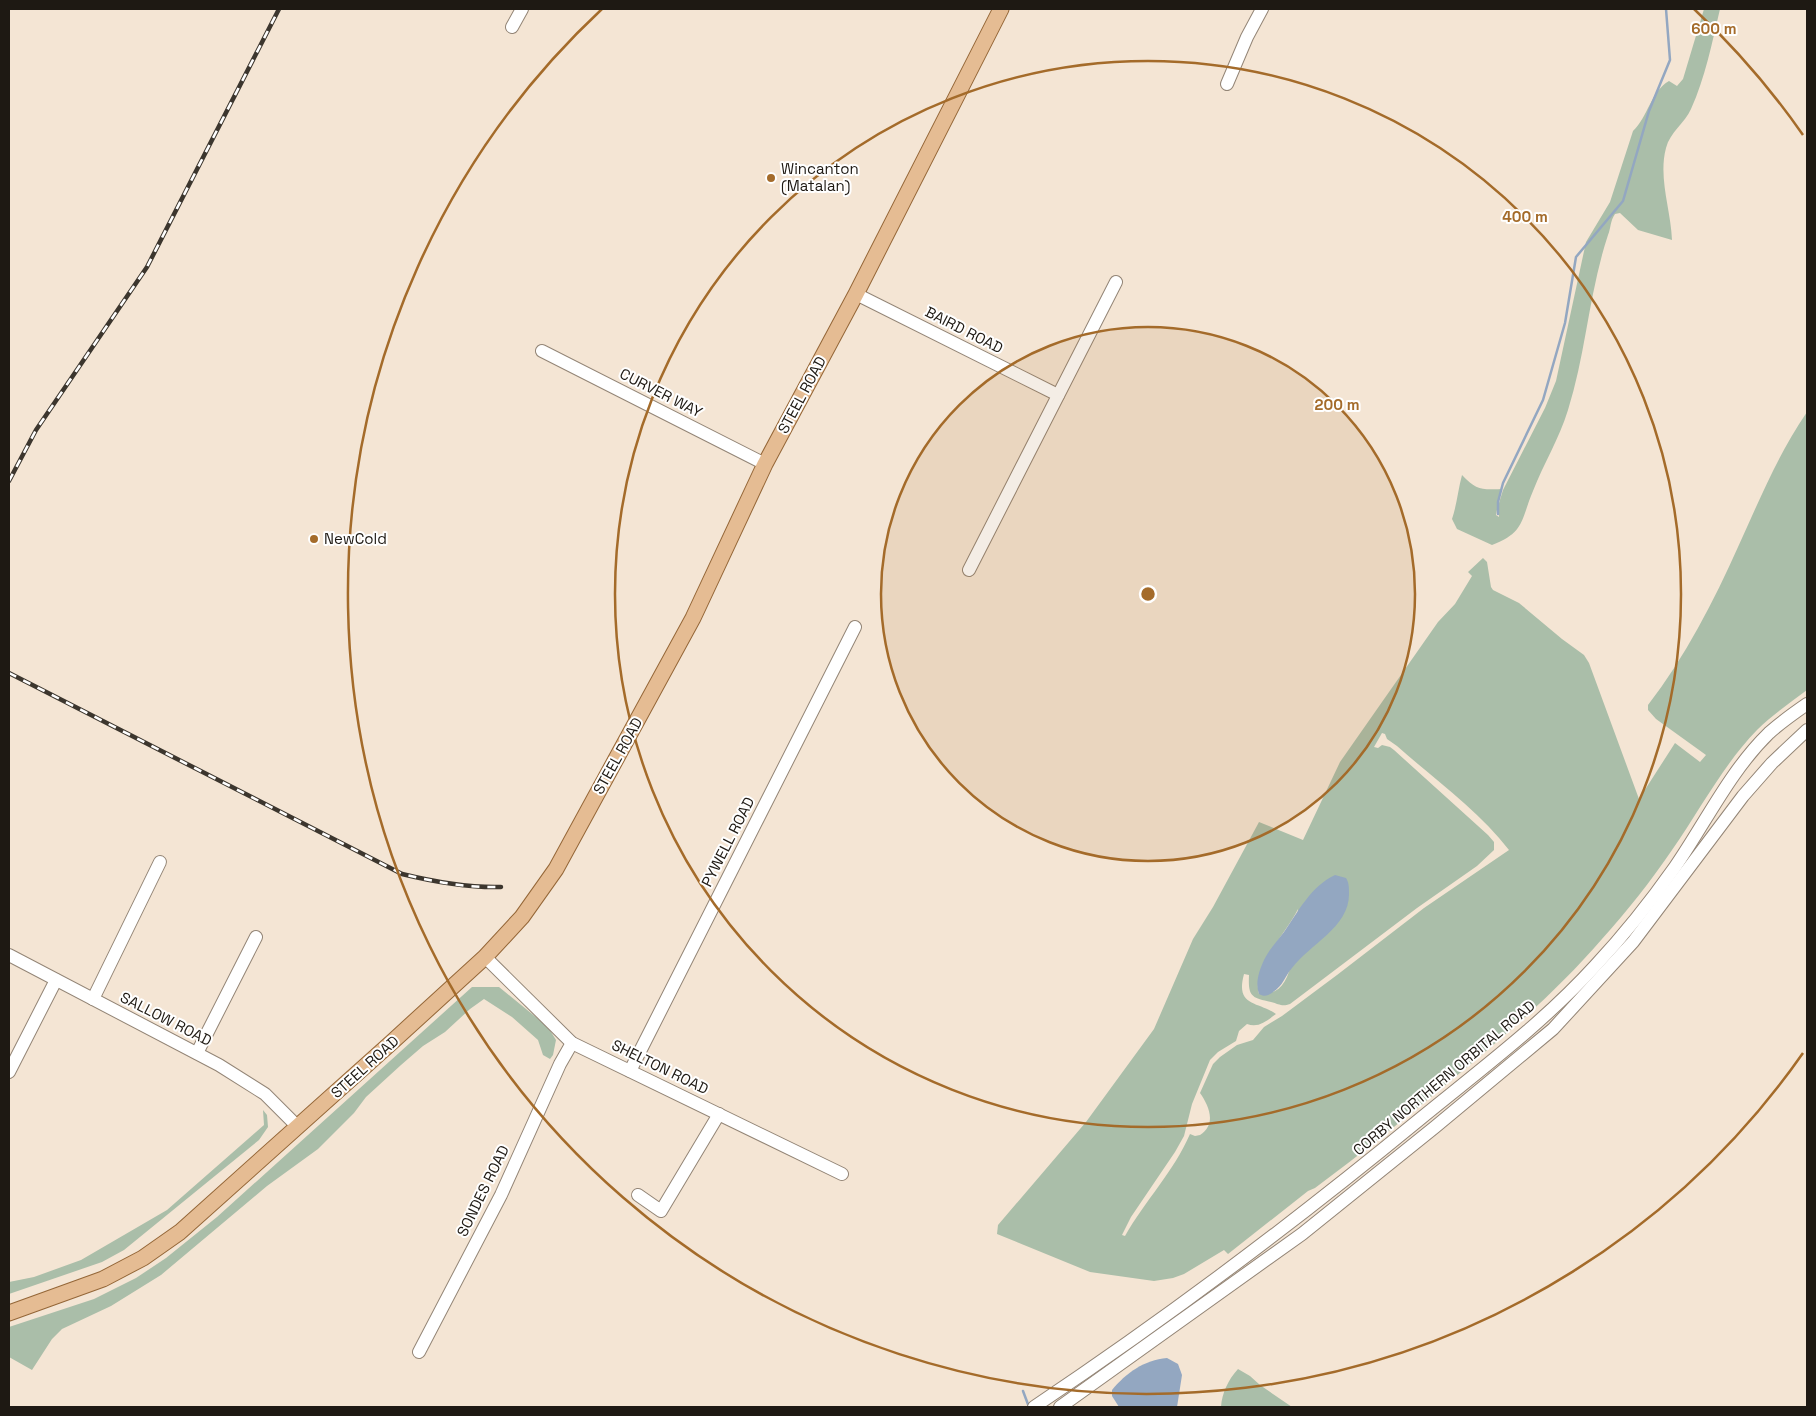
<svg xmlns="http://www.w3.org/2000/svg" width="1816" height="1416" viewBox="0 0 1816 1416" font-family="'Space Grotesk',sans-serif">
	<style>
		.green { fill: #aabea9; fill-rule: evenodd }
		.water { fill: #93a7c1 }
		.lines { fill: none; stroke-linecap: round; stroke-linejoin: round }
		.stream { stroke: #93a7c1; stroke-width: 2.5 }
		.minor-casing { stroke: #938576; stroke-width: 14 }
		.major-casing { stroke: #946637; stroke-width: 17 }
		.minor { stroke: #fff; stroke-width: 12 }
		.major { stroke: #e5bc93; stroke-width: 15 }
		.rail-casing { stroke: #3c362e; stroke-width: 4.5 }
		.rail { stroke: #fff; stroke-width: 2.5; stroke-dasharray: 8; stroke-linecap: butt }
		.ring { fill: none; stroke: #a46b2a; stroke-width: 2.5 }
		.poi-dot { fill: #a46b2a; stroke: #fff; stroke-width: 2 }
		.labels { text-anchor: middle; stroke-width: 4; stroke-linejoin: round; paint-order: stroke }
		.poi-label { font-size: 15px; fill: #1e1913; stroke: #fff; text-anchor: start }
		.street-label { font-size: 15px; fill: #1e1913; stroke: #fff }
		.centre { fill: #a46b2a; stroke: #fff; stroke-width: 2.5 }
		.ring-label { font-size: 15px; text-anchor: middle; font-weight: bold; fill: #a46b2a; stroke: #fff; stroke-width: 4; stroke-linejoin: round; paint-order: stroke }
	</style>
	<rect width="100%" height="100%" fill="#f4e5d4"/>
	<!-- green -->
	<g class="green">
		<path d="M1704 9H1720C1712 43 1705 78 1691 109 1685 123 1670 132 1666 148 1658 178 1671 210 1672 240L1638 230 1620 213 1615 214C1610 221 1611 228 1608 235 1589 292 1586 353 1568 410 1559 439 1544 463 1533 491 1521 519 1525 533 1492 545L1457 529 1452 519C1457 504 1458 490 1462 475 1476 490 1482 490 1501 489L1496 515 1499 517V503L1503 490 1545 408 1556 381 1586 242 1610 202 1633 131C1648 117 1651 91 1669 81L1677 86 1683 79Z"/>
		<path d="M1807 412V690C1790 703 1772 715 1757 730 1723 765 1700 810 1672 850 1651 881 1627 911 1602 939 1557 991 1506 1035 1454 1078 1408 1116 1362 1153 1315 1188L1308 1191 1228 1254 1224 1250 1184 1274 1173 1278 1154 1281 1090 1272 997 1234 998 1225 1086 1122 1154 1029 1193 939 1213 907 1259 822 1303 840 1340 762 1438 622 1455 604 1472 576 1468 572 1483 558 1487 562 1491 587 1493 590 1519 603 1562 639 1584 655 1589 663 1639 799 1675 743 1700 762 1706 755 1656 719 1648 710V705C1685 657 1714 601 1738 547 1760 499 1777 456 1807 412ZM1382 733 1385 734 1387 739 1397 746C1434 779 1479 811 1509 850L1424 908 1337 975 1282 1016 1264 1027 1253 1040 1237 1045 1220 1057 1213 1064 1200 1093C1209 1106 1217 1124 1200 1135L1195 1136 1190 1134C1174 1171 1145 1201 1125 1236L1122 1235 1131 1217 1175 1152 1184 1136 1192 1104 1210 1060 1218 1052 1236 1041 1239 1031 1247 1024C1259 1028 1266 1021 1276 1014 1258 1001 1235 1007 1244 974L1249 975C1248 996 1251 998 1271 1002 1279 1004 1282 1007 1290 1004L1417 908 1477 866 1494 850V842L1488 835 1394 750 1390 747 1382 745 1378 748 1374 747ZM1298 909C1295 930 1296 981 1275 991 1271 993 1264 993 1259 994 1251 969 1287 932 1298 909Z"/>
		<polygon points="472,987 499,987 548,1027 556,1040 553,1055 550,1059 543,1055 538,1040 512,1017 484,999 470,1009 445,1032 423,1046 401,1065 366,1097 354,1113 318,1149 267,1186 161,1275 111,1306 62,1329 52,1339 32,1370 9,1357 9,1327 94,1299 136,1278 166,1258 217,1217"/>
		<polygon points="263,1110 267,1115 268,1127 259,1140 124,1250 102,1262 9,1294 9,1282 34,1277 81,1260 167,1210 264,1125"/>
		<path d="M1238 1369 1250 1376 1260 1385 1292 1407H1221C1222 1393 1228 1380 1238 1369Z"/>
	</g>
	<!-- water -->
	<g class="water">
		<path d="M1335 875 1346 878C1349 883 1349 887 1349 893 1350 927 1310 944 1292 968 1285 976 1283 986 1273 992 1268 996 1264 997 1259 994 1255 983 1259 971 1264 960 1269 950 1277 941 1284 932 1298 912 1311 886 1335 875Z"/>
		<path d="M1167 1358 1178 1364 1182 1375 1177 1407H1119L1112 1396V1390C1126 1373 1144 1360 1167 1358Z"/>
	</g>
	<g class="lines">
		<!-- stream -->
		<g class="stream">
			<polyline points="1498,514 1498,502 1503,483 1543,400 1565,323 1576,257 1623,201 1649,111 1670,60 1666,9"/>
			<polyline points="1023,1391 1029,1407"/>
		</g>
		<defs>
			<g id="minor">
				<polyline points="512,27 522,9"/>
				<polyline points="1227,84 1247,37 1262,9"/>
				<polyline points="856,294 1058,395"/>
				<polyline points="542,351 765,464"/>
				<polyline points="969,570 1116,282"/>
				<polyline points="9,955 219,1065 265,1094 298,1127"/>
				<polyline points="485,957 572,1043 842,1174"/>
				<polyline points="93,999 160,862"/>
				<polyline points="197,1053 256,937"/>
				<polyline points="630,1071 855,627"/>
				<polyline points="9,1072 56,980"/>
				<polyline points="638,1195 661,1211 719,1114"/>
				<polyline points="419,1352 501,1195 560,1064 572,1043"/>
				<path d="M1034 1407C1167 1318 1296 1221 1420 1119 1480 1070 1543 1023 1595 966 1624 935 1651 901 1675 867 1706 822 1730 771 1769 733 1781 722 1794 713 1807 704"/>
				<polyline points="1060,1407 1302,1234 1435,1127 1553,1029 1633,942 1743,796 1772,763 1807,730"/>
			</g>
			<polyline id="major" points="9,1313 103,1279 143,1258 180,1232 392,1042 485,957 522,917 556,869 693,618 765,464 856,294 1001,9"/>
		</defs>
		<!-- minor casing -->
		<use href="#minor" class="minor-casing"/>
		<!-- major casing -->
		<use href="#major" class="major-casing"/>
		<!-- minor -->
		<use href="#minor" class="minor"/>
		<!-- major -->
		<use href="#major" class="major"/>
		<defs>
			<g id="rail">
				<polyline points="9,481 36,430 147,267 279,9"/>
				<path d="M9 673 402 874C435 882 467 888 501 887"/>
			</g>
		</defs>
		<!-- rail casing -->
		<use href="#rail" class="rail-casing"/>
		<!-- rail -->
		<use href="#rail" class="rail"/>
	</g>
	<!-- distance rings -->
	<circle cx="1148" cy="594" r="267" fill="#a46b2a" fill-opacity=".12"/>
	<g class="ring">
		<circle cx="1148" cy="594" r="267"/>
		<circle cx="1148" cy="594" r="533"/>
		<path d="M1803 1053A800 800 0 1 1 602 9M1694 9A800 800 0 0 1 1803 135"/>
	</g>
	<!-- markers -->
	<g class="poi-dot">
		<circle cx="771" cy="178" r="5"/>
		<circle cx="314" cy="539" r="5"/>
	</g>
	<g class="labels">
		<!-- poi labels -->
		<g class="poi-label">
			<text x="781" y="174">Wincanton<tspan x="781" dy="17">(Matalan)</tspan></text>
			<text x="324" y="544">NewCold</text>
		</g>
		<!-- street labels -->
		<g class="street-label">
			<text transform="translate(964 330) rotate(27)" y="5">BAIRD ROAD</text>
			<text transform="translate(661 393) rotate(27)" y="5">CURVER WAY</text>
			<text transform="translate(802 395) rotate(-62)" y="5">STEEL ROAD</text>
			<text transform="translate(618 756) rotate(-61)" y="5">STEEL ROAD</text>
			<text transform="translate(728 842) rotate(-63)" y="5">PYWELL ROAD</text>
			<text transform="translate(166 1019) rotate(27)" y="5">SALLOW ROAD</text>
			<text transform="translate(365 1067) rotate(-42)" y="5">STEEL ROAD</text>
			<text transform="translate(660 1067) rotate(26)" y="5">SHELTON ROAD</text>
			<text transform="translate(1444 1078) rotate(-40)" y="5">CORBY NORTHERN ORBITAL ROAD</text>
			<text transform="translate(483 1191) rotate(-64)" y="5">SONDES ROAD</text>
		</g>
	</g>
	<circle cx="1148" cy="594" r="8" class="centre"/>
	<g class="ring-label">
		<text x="1714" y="34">600 m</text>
		<text x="1525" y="222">400 m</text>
		<text x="1337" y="410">200 m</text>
	</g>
	<!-- border -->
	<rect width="1816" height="1416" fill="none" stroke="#1e1913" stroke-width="20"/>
</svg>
